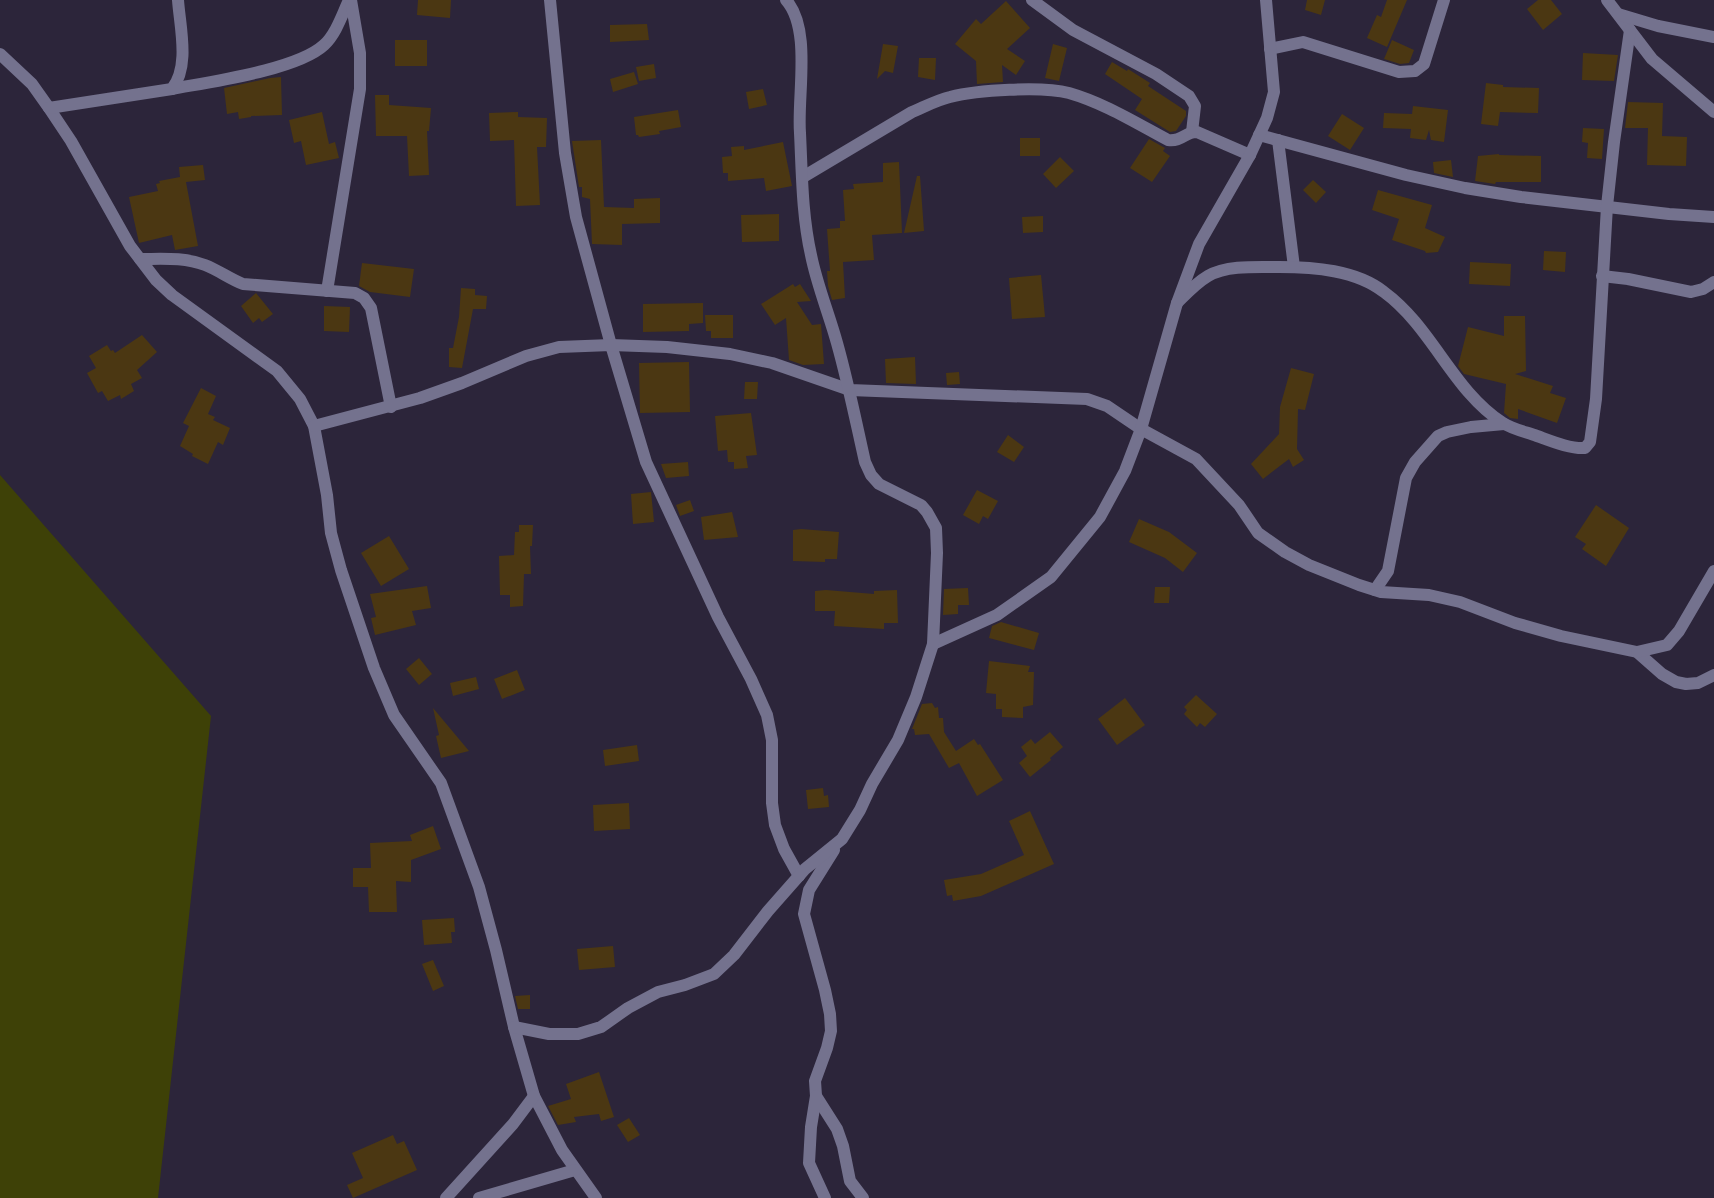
<svg xmlns="http://www.w3.org/2000/svg" width="1714" height="1198" viewBox="0 0 1714 1198" font-family="'PT Sans Narrow',sans-serif">
  <style>
    .green { fill: #3e4107 }
    .building { fill: #4b3712 }
    .lines { fill: none; stroke-linecap: round; stroke-linejoin: round }
    .street { stroke: #74728e; stroke-width: 12 }
  </style>
  <rect width="100%" height="100%" fill="#2c253a"/>
  <!-- green -->
  <path class="green" d="M0 475 211 716 158 1198H0Z"/>
  <!-- building -->
  <g class="building">
    <path d="M418 0H451L450 18 417 15Z"/>
    <path d="M1307 0H1325L1321 15 1305 10Z"/>
    <path d="M1387 0H1407L1387 47 1367 38 1377 15 1381 17Z"/>
    <path d="M1538 0H1551L1562 14 1543 30 1527 9Z"/>
    <path d="M1006 1 1030 28 1007 49 1025 61 1016 75 1002 65 1003 82 977 84 976 61 955 44 976 19 981 24Z"/>
    <path d="M647 24 649 40 610 42V25Z"/>
    <rect x="395" y="40" width="32" height="26"/>
    <path d="M1392 40 1414 50 1409 63 1400 64 1384 59Z"/>
    <path d="M883 44 898 46 893 73 885 71 877 79Z"/>
    <path d="M1053 44 1067 48 1059 81 1045 78Z"/>
    <path d="M1583 53 1618 55 1614 81 1582 80Z"/>
    <path d="M919 58H936L935 80 918 77Z"/>
    <path d="M1112 62 1127 71 1128 69 1150 83 1148 86 1186 111V116L1176 131 1170 132 1135 110 1142 99 1105 74Z"/>
    <path d="M654 64 656 78 639 81 636 67Z"/>
    <path d="M634 72 638 84 613 92 610 79Z"/>
    <path d="M281 77 282 115 251 116V117L239 119 238 112 227 114 224 88 270 78Z"/>
    <path d="M1486 83 1503 85V87L1539 88 1538 113 1500 112 1498 126 1481 124Z"/>
    <path d="M763 89 767 105 749 109 746 92Z"/>
    <path d="M375 95H389V105L431 108 429 131H427L429 175 409 176 407 136H376Z"/>
    <path d="M1628 102 1663 103 1662 136 1687 137 1686 166 1647 165 1648 128H1625Z"/>
    <path d="M1413 106 1448 110 1444 142 1431 140 1429 130 1426 140 1410 138 1411 129 1383 128 1384 113 1412 114Z"/>
    <path d="M678 110 681 127 659 131 660 134 639 137 638 135H636L634 117Z"/>
    <path d="M322 112 329 144 335 142 339 158 306 165 301 141 294 143 289 120Z"/>
    <path d="M518 112V117L547 118 546 147H537L540 205 516 206 514 140 490 141 489 113Z"/>
    <path d="M1342 114 1364 128 1350 150 1328 136Z"/>
    <path d="M1583 128 1604 129 1602 159 1587 158 1588 143 1582 142Z"/>
    <rect x="1020" y="138" width="20" height="18"/>
    <path d="M1149 139 1165 148 1163 151 1170 156 1152 182 1130 168Z"/>
    <path d="M601 140 604 207 634 208V199L660 198V223L622 224V245L592 244 590 199 582 197V187H579L572 141Z"/>
    <path d="M783 142 792 186 766 191 764 178 728 181V173H723L722 157 732 156 731 147 744 146V150Z"/>
    <path d="M1499 154V155L1541 156V182H1496L1495 184 1475 181 1478 156Z"/>
    <path d="M1060 157 1074 171 1056 188 1043 174Z"/>
    <path d="M1451 160 1453 177 1434 173 1433 162Z"/>
    <path d="M899 162 902 233 872 235 874 260 843 262 845 298 832 300 828 286 827 271H830L827 229 840 228V221H845L843 190 854 189 853 184 883 182V163Z"/>
    <path d="M203 165 205 180 186 182 198 246 175 250 172 235 139 243 129 197 158 191 156 184 160 183 159 181 180 177 179 167Z"/>
    <path d="M917 176H920L924 231 904 233Z"/>
    <path d="M1313 180 1326 192 1316 203 1303 190Z"/>
    <path d="M1378 190 1432 205 1425 228 1445 237 1438 252 1426 253 1425 251 1392 240 1399 219 1372 210Z"/>
    <path d="M779 214V241L742 242 741 215Z"/>
    <path d="M1043 216V232L1023 233 1022 217Z"/>
    <path d="M1544 251 1566 252 1565 272 1543 270Z"/>
    <path d="M1470 262 1511 264 1510 286 1469 284Z"/>
    <path d="M362 263 414 269 410 297 370 292 359 286Z"/>
    <path d="M1041 275 1045 317 1012 319 1009 278Z"/>
    <path d="M793 284 795 287 800 284 811 301 797 302 812 325 821 324 824 364 803 365 789 360 786 318 775 325 761 304Z"/>
    <path d="M461 288 475 289V295L487 296 486 309H473L462 368 449 367V348H453L459 317Z"/>
    <path d="M256 293 273 314 262 322 259 318 253 323 241 306Z"/>
    <path d="M703 303V323L689 324V331L643 332V304Z"/>
    <path d="M324 306 350 307 349 332 324 331Z"/>
    <path d="M705 315H733V338H711V331H706Z"/>
    <path d="M1504 316H1525L1526 371 1515 374 1553 386 1550 393 1566 398 1557 423 1518 409V419L1510 418 1504 413 1506 384 1464 374 1458 366 1468 327 1504 336Z"/>
    <path d="M142 335 157 352 137 370 142 378 131 384 134 391 121 399 120 395 108 401 102 391 98 393 87 373 96 368 89 356 107 345 111 351 113 350 115 353Z"/>
    <path d="M915 357 916 384 886 383 885 359Z"/>
    <path d="M689 362 690 412 640 413 639 363Z"/>
    <path d="M1291 368 1314 374 1305 410 1298 409 1297 449 1304 460 1293 467 1289 459 1263 479 1251 464 1279 434 1280 407Z"/>
    <path d="M959 372 960 384 947 385 946 373Z"/>
    <path d="M745 382H758L757 399H744Z"/>
    <path d="M201 388 216 396 208 414 215 417 213 420 230 428 223 445 218 442 208 464 192 456 193 454 180 446 189 426 183 423Z"/>
    <path d="M751 413 757 455 746 456 748 468 734 469V462H728L727 450 718 451 715 416Z"/>
    <path d="M1008 435 1024 447 1014 462 997 452Z"/>
    <path d="M688 462 689 476 666 478 661 464Z"/>
    <path d="M977 490 998 501 988 519 983 516 979 524 963 515Z"/>
    <path d="M651 492 654 522 633 524 631 494Z"/>
    <path d="M690 500 694 511 680 516 676 505Z"/>
    <path d="M1596 505 1629 528 1606 566 1582 549 1586 544 1575 537Z"/>
    <path d="M732 512 738 537 704 540 701 517Z"/>
    <path d="M1139 519 1169 532 1197 553 1183 572 1165 558 1129 542Z"/>
    <path d="M519 525H533L532 546H530L531 574H524L523 606 510 607V595H500L499 556 514 555 515 532H519Z"/>
    <path d="M801 529 839 532 837 559H825V562L793 561V530Z"/>
    <path d="M389 536 409 569 381 586 361 553Z"/>
    <path d="M427 586 431 608 412 611 416 625 375 635 371 618 376 617 370 594Z"/>
    <path d="M1155 587H1170L1169 603H1154Z"/>
    <path d="M968 588 969 605H958V614L943 615 944 589Z"/>
    <path d="M826 590 874 594V591L897 590 898 623H884V629L834 626 835 611H815V591Z"/>
    <path d="M1001 622 1039 633 1034 650 989 638 992 626Z"/>
    <path d="M419 658 432 674 419 685 406 669Z"/>
    <path d="M989 661 1030 666 1028 672H1034L1033 705 1023 707V718L1002 717V709H996V694L986 693Z"/>
    <path d="M517 670 525 690 502 699 494 679Z"/>
    <path d="M476 677 479 689 453 696 450 683Z"/>
    <path d="M1196 695 1217 714 1205 727 1200 723 1197 727 1184 714 1187 710 1184 707Z"/>
    <path d="M1125 698 1145 725 1117 745 1098 719Z"/>
    <path d="M932 703 935 708 938 707 939 718H943L944 732 956 751 974 739 978 745 980 744 1003 780 977 796 959 763 949 768 929 734 915 735 914 729H912L922 704Z"/>
    <path d="M433 708 469 751 441 758 436 736 439 735Z"/>
    <path d="M1050 732 1063 747 1050 758 1051 760 1030 777 1019 763 1027 756 1021 747 1031 739 1035 744Z"/>
    <path d="M637 745 639 761 605 766 603 750Z"/>
    <path d="M823 788 824 796 828 795 829 807 808 809 806 790Z"/>
    <path d="M629 803 630 829 594 831 593 805Z"/>
    <path d="M1030 811 1054 864 981 896 953 901 952 895 947 896 944 880 981 874 1024 855 1009 821Z"/>
    <path d="M433 826 441 849 411 860V882L396 881 397 912H369L368 887H353V868H371L370 843 412 841 410 835Z"/>
    <path d="M454 918 455 932H451L452 943 424 945 422 920Z"/>
    <path d="M613 946 615 967 579 970 577 949Z"/>
    <path d="M433 960 444 986 433 991 422 964Z"/>
    <path d="M530 995V1009H518L515 996Z"/>
    <path d="M599 1072 614 1117 601 1121 599 1114 574 1117 576 1122 558 1125 548 1106 571 1099 566 1084Z"/>
    <path d="M629 1118 640 1135 628 1142 617 1125Z"/>
    <path d="M393 1135 397 1144 404 1141 417 1170 353 1198 347 1185 363 1178 352 1153Z"/>
  </g>
  <g class="lines">
    <!-- street -->
    <g class="street">
      <path d="M550 0 565 153 576 217 611 345 646 462 718 617 751 679 767 715 772 740V803L775 825 784 849 799 876"/>
      <path d="M1032 0 1073 30 1156 74 1189 96 1195 106 1192 132"/>
      <path d="M1607 0 1652 59 1714 112"/>
      <path d="M1618 14 1658 26 1714 37"/>
      <path d="M1270 49 1303 42 1399 72 1415 71 1424 64 1444 0"/>
      <path d="M0 54 32 84 49 108 71 141 130 246 156 280 172 295 277 371 300 399 314 426 327 495 331 533 341 570 374 668 394 715 441 783 479 887 496 950 514 1027 534 1096 562 1150 596 1198"/>
      <path d="M172 89C209 82 297 70 324 45 336 34 342 15 349 0"/>
      <path d="M49 108 172 89C190 66 180 28 178 0"/>
      <path d="M1259 135 1406 175 1465 188 1521 197 1669 214 1714 217"/>
      <path d="M1278 140 1294 267"/>
      <path d="M803 177 912 112C924 107 937 100 950 97 977 90 1042 86 1069 93 1104 103 1136 123 1168 140 1182 142 1186 131 1197 132L1250 155"/>
      <path d="M140 259C162 259 184 257 205 265 218 270 230 279 243 284L355 293 364 298 371 308 391 407"/>
      <path d="M1602 276 1628 279 1691 292 1703 289 1714 282"/>
      <path d="M327 291 360 89V53L351 0"/>
      <path d="M1177 303C1186 294 1196 283 1208 276 1227 265 1257 267 1279 267 1314 267 1356 270 1384 292 1433 328 1452 390 1503 423 1512 429 1526 432 1537 436 1551 441 1570 449 1585 448L1590 442 1596 399 1607 206 1614 142 1630 30"/>
      <path d="M314 426 420 398 462 383 526 356 559 347 611 345 667 347 730 354 772 363 850 390 1087 399 1107 406 1141 429 1196 459 1239 505 1258 533 1285 552 1309 565 1359 585 1381 592 1429 595 1460 602 1515 623 1561 636 1637 652 1662 674 1676 682 1686 684 1698 683 1714 675"/>
      <path d="M1375 590 1388 571 1406 478 1415 462 1438 436 1447 432 1471 427 1504 424"/>
      <path d="M933 644 997 615 1051 577 1100 517 1125 471 1141 429 1177 303 1199 244 1250 155 1267 118 1274 92 1266 0"/>
      <path d="M1637 652 1667 645 1679 631 1714 571"/>
      <path d="M834 850 809 890 804 914 825 990 830 1014 831 1031 827 1048 815 1081 816 1096 837 1129 843 1146 850 1181 863 1198"/>
      <path d="M514 1027 549 1034H578L601 1027 628 1008 658 992 685 985 714 974 734 955 768 911 805 869 842 839 860 810 872 784 898 740 916 697 933 644 937 553 936 528 927 512 921 505 879 484 871 475 865 462C856 422 848 382 837 343 829 314 817 285 811 255 802 215 802 174 800 133 797 96 812 29 786 0"/>
      <path d="M816 1096 811 1127 809 1163 825 1198"/>
      <path d="M446 1198 513 1124 534 1096"/>
      <path d="M479 1198 575 1170"/>
    </g>
  </g>
</svg>
